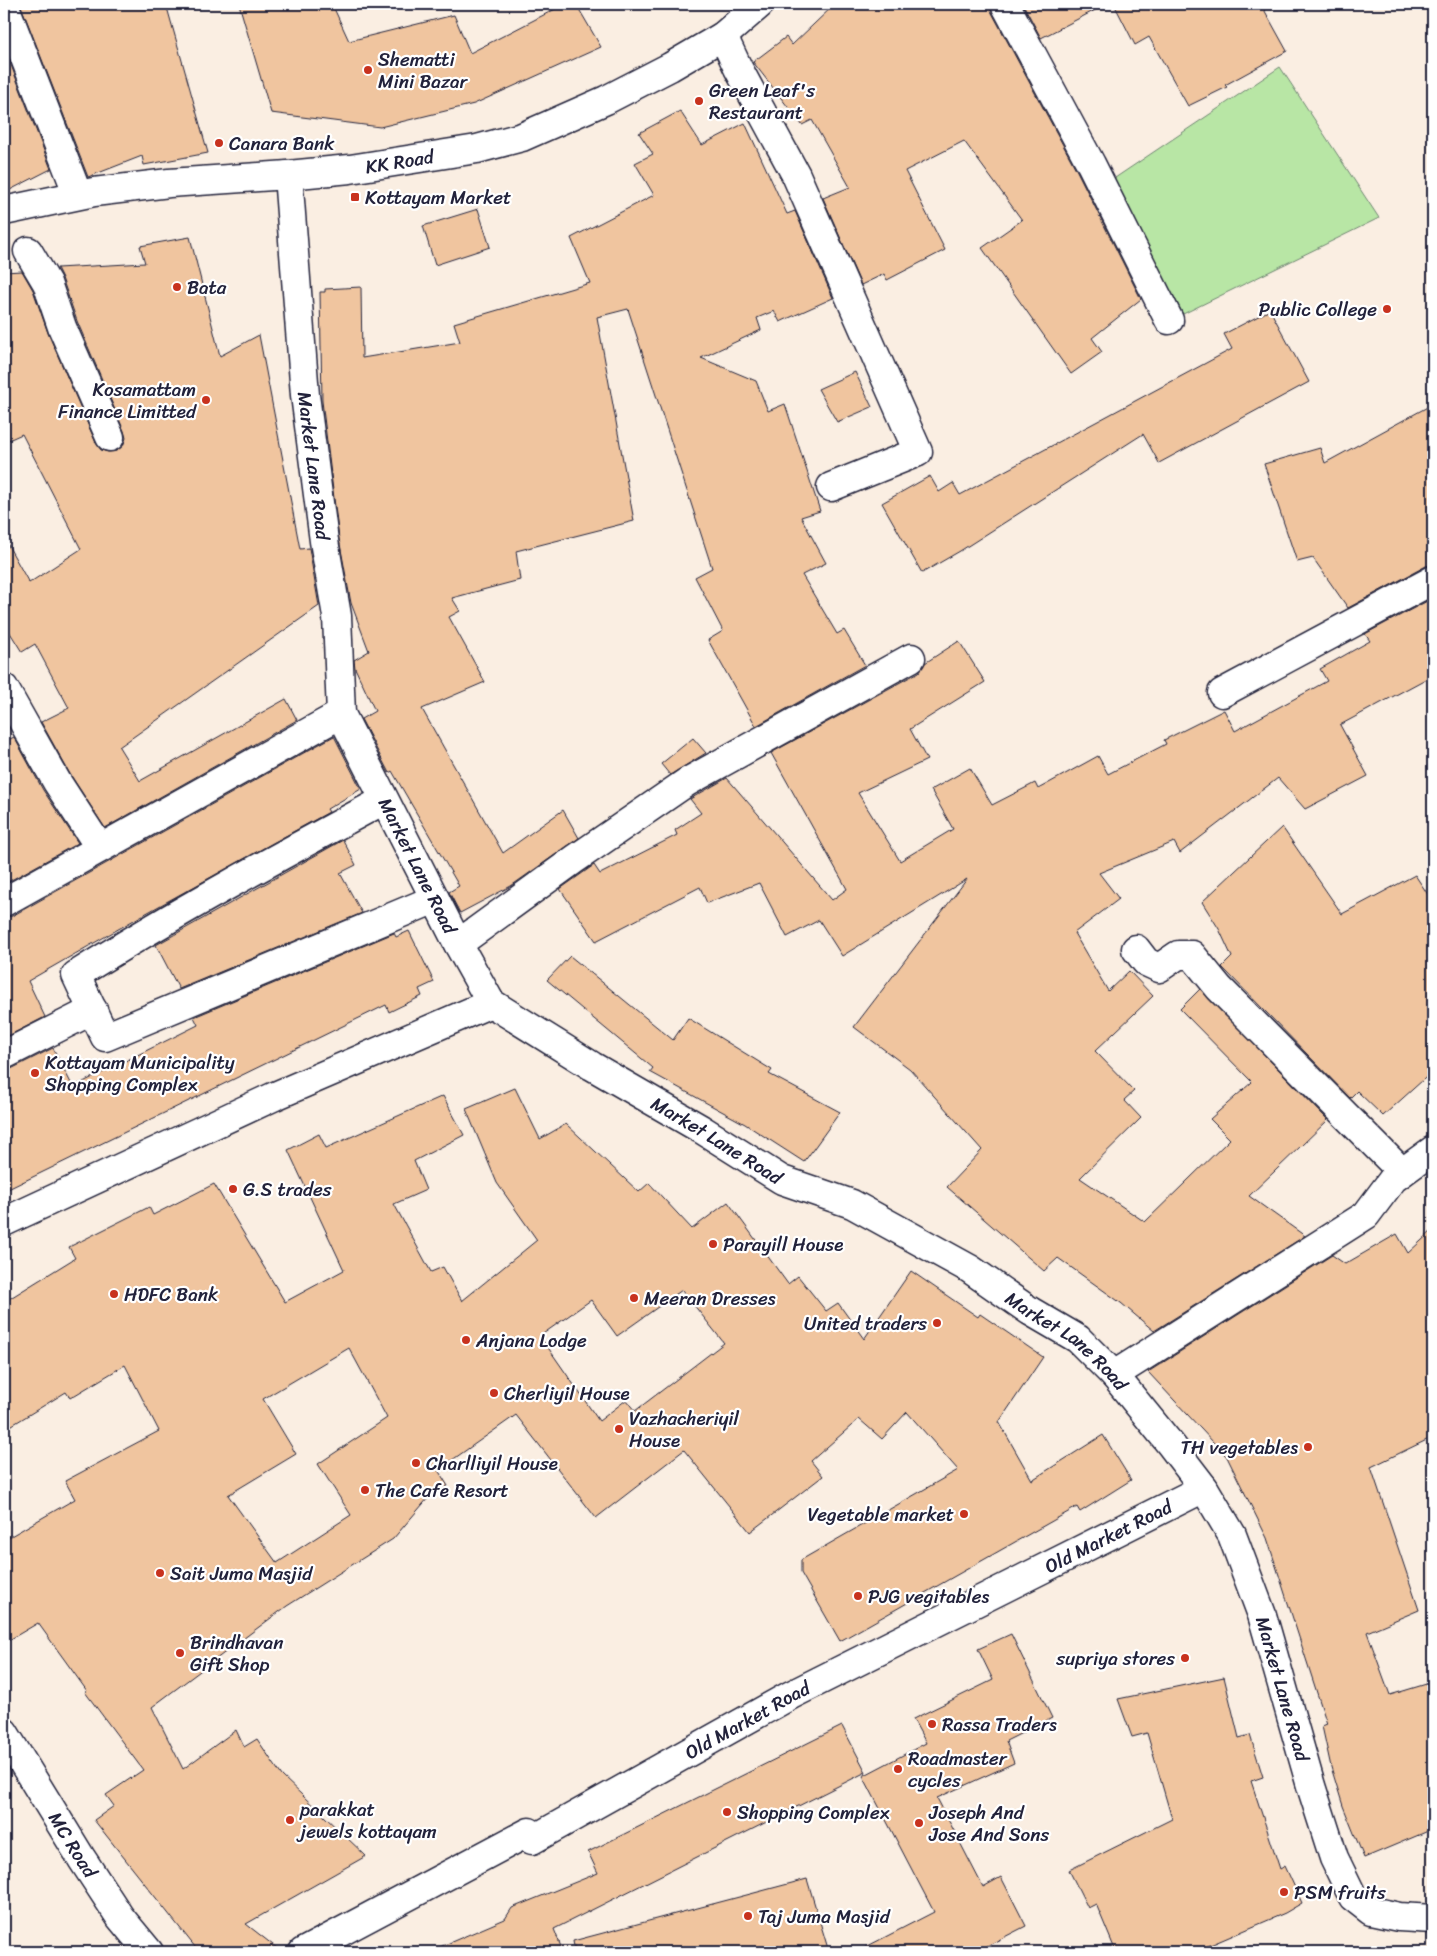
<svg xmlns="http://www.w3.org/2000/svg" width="1437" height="1956" viewBox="0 0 1437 1956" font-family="Sriracha,sans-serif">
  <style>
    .green { fill: #b8e6a5; stroke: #6d8470 }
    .building { fill: #f0c59f; stroke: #22223b; fill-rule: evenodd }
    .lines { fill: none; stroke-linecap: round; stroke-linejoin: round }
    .street-casing { stroke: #22223b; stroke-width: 31 }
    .secondary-casing { stroke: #22223b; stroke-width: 31 }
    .primary-casing { stroke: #22223b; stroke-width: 31 }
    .highway-casing { stroke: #22223b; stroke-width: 31 }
    .street { stroke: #fff; stroke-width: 28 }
    .secondary { stroke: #fff; stroke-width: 28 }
    .primary { stroke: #fff; stroke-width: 28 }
    .highway { stroke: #fff; stroke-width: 28 }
    .poi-dot { fill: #c8321e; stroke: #fff; stroke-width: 2 }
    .labels { text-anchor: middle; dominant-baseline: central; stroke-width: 4.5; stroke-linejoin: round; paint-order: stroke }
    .poi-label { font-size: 19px; fill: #22223b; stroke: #fff; text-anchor: start }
    .street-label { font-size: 19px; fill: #22223b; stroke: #fff }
  </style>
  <rect width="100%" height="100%" fill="#faeee2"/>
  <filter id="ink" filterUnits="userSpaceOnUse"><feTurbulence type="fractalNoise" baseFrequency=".02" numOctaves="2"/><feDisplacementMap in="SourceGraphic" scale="10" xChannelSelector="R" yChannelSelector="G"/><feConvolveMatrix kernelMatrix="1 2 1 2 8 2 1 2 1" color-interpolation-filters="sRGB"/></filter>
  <g filter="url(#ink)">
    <!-- green -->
    <path class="green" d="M1280 67 1379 218 1183 314 1112 180Z"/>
    <!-- building -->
    <g class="building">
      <path d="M26 4H166L208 153 144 165 142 156 88 177 21 6Z"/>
      <path d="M239 4H332L349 41 454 15 470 53 565 4H576L601 47 474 104 380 127 271 113Z"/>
      <path d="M835 4H989L991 11 1077 171 1141 299 1092 338 1102 352 1071 374 982 248 1022 220 964 141 905 171 945 250 887 280 884 274 861 285 823 198 850 187 812 120 802 125 753 62 786 37 792 45Z"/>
      <path d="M1023 4H1107L1041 38Z"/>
      <path d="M1114 4H1261L1287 51 1225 85 1227 87 1188 106 1149 37 1135 45Z"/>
      <path d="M4 47 51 169 4 193Z"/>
      <path d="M680 111 702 145 745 123 787 214 795 211 833 298 780 322 774 311 757 318 761 330 701 358 756 381 768 411 785 404 820 511 801 517 826 563 802 575 837 634 844 630 865 665 756 726 708 640 723 631 695 577 712 568 628 309 597 317 634 521 516 551 520 580 452 598 460 611 449 617 485 682 422 709 503 853 563 810 579 838 511 886 460 913 449 892 459 886 392 771 389 773 361 719 375 711 355 668 354 660 369 651 351 603 339 539 322 401 320 292H325V289L361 287 362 358 460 342 454 323 590 283 571 238 654 195 635 163 653 154 639 133Z"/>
      <path d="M478 209 490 247 435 265 423 226Z"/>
      <path d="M190 237 220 356 259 335 300 549 309 548 319 606 119 747 140 781 286 699 297 720 105 828 70 774 41 722 69 708 35 644 22 652 4 623V538L29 583 81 549 22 434 4 442V272L22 271 33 290 48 333 96 443 101 450 108 452 116 451 123 446 126 438 124 431 77 321 62 278 57 268 145 263 140 246Z"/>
      <path d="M1270 310 1309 382 1159 463 1143 434 960 551 922 573 882 503 930 476 939 492 953 483 960 495 1232 349 1224 334Z"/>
      <path d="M855 372 872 407 837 422 818 389Z"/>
      <path d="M1433 404V564L1426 566 1348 608 1313 558 1297 562 1264 464 1320 448 1325 463Z"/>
      <path d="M1433 598V675L1340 725 1368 776 1305 809 1278 778 1180 853 1174 842 1099 873 1119 899 1074 933 1108 991 1129 971 1153 996 1095 1051 1134 1091 1124 1100 1141 1118 1080 1178 1145 1222 1230 1139 1210 1119 1252 1082 1180 1009 1200 989 1328 1120 1249 1196 1305 1236 1154 1331 1121 1303 1058 1258 1044 1271 947 1187 982 1150 910 1069 854 1027 967 879 842 956 819 920 787 937 759 883 707 903 700 887 596 941 560 889 594 865 600 874 677 835 675 830 701 813 690 799 727 778 832 900 847 889 771 753 919 672 925 663 959 641 985 682 910 729 927 760 858 793 900 861 953 829 931 790 970 768 992 805 1035 783 1038 789 1098 756 1108 774 1166 744 1164 740 1224 710 1235 731 1327 681 1320 669 1370 641 1365 634Z"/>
      <path d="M334 736 361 789 327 809 329 812 141 916 28 981 45 1017 4 1038V918L12 916Z"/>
      <path d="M14 737 43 790 78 843 4 884V742Z"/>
      <path d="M693 738 706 753 670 775 661 764Z"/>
      <path d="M1282 827 1342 914 1415 875 1433 902V1071L1383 1116 1357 1091 1350 1098 1222 967 1232 957 1219 929 1202 902Z"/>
      <path d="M343 840 356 865 340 873 362 913 179 989 156 945Z"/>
      <path d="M409 931 434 982 419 989 422 996 389 1012 386 1005 4 1191V1071L11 1069 53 1048 73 1087 198 1025 194 1017 394 933 396 937Z"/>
      <path d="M570 956 673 1040 688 1018 772 1070 769 1074 840 1112 804 1162 745 1124 650 1072 653 1068 547 980Z"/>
      <path d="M515 1088 540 1139 566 1124 639 1192 649 1183 692 1229 728 1202 788 1284 798 1276 826 1311 838 1303 864 1339 911 1271 978 1317 980 1314 1043 1357 999 1422 1032 1480 1103 1435 1131 1480 1080 1512 1077 1507 840 1641 801 1573V1560L958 1470 907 1412 882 1439 859 1419 811 1461 823 1476 750 1532 684 1450 596 1518 516 1415 438 1470 448 1486 429 1497 393 1539 287 1606 152 1707 183 1769 236 1730 244 1747 257 1739 282 1776 366 1856 246 1924 282 1952H199L94 1820 114 1806 106 1795 143 1770 85 1692 87 1691 38 1623 4 1643V1540L75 1499 65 1481 159 1431 125 1365 70 1398 66 1392 4 1430V1302L75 1258 69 1247 149 1207 153 1215 214 1184 285 1302 344 1270 288 1150 319 1134 326 1148 443 1096 464 1135 414 1161 426 1190 394 1204 431 1272 443 1267 462 1301 537 1240 497 1183 466 1109ZM682 1290 724 1343 635 1411 626 1400 599 1421 540 1336 591 1300 617 1336ZM349 1348 387 1418 318 1464 351 1515 277 1563 228 1495 296 1454 263 1399Z"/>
      <path d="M1433 1230V1437L1371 1467 1419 1610 1367 1632 1390 1695 1433 1682V1829L1364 1858 1343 1806 1331 1767 1322 1726 1327 1724 1267 1538 1227 1457 1148 1372 1332 1255 1345 1264 1397 1234 1408 1253Z"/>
      <path d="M1011 1634 1052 1718 1006 1741 1014 1763 937 1798 983 1887 1001 1877 1026 1926 975 1952H856L934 1912 863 1776 926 1743 913 1719 993 1680 978 1649Z"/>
      <path d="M1224 1677 1239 1738 1250 1735 1263 1777 1251 1781 1280 1869 1285 1866 1302 1903 1285 1913 1194 1952H1116L1096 1904 1088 1908 1069 1870 1172 1819 1147 1733 1132 1737 1118 1699Z"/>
      <path d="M842 1726 866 1772 554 1929 563 1952H428L505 1919 512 1908 598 1873 588 1852Z"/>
      <path d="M807 1879 829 1952H575L573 1941Z"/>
    </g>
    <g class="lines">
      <defs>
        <g id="street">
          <path d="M4 4 76 190"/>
          <path d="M1005 4 1091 164 1169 320"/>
          <path d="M723 36 738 68 796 175 918 452 831 487"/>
          <path d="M28 251 47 283 62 327 110 437"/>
          <path d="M4 688 57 782 100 848"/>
          <path d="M1222 693 1433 580"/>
          <path d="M384 800C280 856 176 912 76 975L105 1037 435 899"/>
          <path d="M4 902 341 714"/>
          <path d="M458 944 575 859 687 782 911 658"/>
          <path d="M1136 949 1146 962 1159 968 1178 955H1192L1219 988 1402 1172"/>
          <path d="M4 1055 93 1010"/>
          <path d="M1114 1375 1366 1215 1393 1179 1433 1150"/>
        </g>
        <g id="secondary">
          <path id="s1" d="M288 175 305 395 324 541 337 616 341 714 458 944 491 1003 592 1066 701 1129 782 1180 852 1204 970 1269 1030 1311 1078 1339 1114 1375 1171 1445 1204 1488 1232 1535 1262 1615 1311 1786 1334 1858 1353 1897 1371 1911 1399 1917 1433 1919"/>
          <path d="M4 1222 275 1096 491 1003"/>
          <path id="s2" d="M303 1952 529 1832 532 1840 791 1695 1204 1488"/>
        </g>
        <g id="primary">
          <path id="s3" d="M4 211 94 192 169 183 288 175 350 169 477 149 522 137 606 100 670 67 723 36 760 4"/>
        </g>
        <g id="highway">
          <path id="s4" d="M4 1732 82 1859 120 1917 149 1952"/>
        </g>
      </defs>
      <!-- street casing -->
      <use href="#street" class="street-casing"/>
      <!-- secondary casing -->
      <use href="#secondary" class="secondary-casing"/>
      <!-- primary casing -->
      <use href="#primary" class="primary-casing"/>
      <!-- highway casing -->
      <use href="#highway" class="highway-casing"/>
      <!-- street -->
      <use href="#street" class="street"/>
      <!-- secondary -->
      <use href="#secondary" class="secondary"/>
      <!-- primary -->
      <use href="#primary" class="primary"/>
      <!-- highway -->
      <use href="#highway" class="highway"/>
    </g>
  </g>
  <!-- markers -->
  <g class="poi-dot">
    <circle cx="368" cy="70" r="5"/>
    <circle cx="699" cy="101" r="5"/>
    <circle cx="219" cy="143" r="5"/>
    <rect x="350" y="192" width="10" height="10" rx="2.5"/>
    <circle cx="177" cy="287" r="5"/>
    <circle cx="1387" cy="309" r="5"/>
    <circle cx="206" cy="400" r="5"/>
    <circle cx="35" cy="1073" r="5"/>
    <circle cx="233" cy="1189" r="5"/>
    <circle cx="713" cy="1244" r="5"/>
    <circle cx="114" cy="1294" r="5"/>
    <circle cx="634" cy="1298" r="5"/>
    <circle cx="937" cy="1323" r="5"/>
    <circle cx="466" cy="1340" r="5"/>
    <circle cx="494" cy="1393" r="5"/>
    <circle cx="619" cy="1429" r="5"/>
    <circle cx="1308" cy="1447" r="5"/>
    <circle cx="416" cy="1463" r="5"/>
    <circle cx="365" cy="1490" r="5"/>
    <circle cx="964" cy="1514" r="5"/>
    <circle cx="160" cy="1573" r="5"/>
    <circle cx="858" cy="1596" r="5"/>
    <circle cx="180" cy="1653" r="5"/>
    <circle cx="1185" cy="1658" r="5"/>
    <circle cx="932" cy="1724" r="5"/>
    <circle cx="898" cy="1769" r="5"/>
    <circle cx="727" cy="1812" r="5"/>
    <circle cx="290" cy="1820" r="5"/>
    <circle cx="919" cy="1823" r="5"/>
    <circle cx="1284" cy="1892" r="5"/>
    <circle cx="748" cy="1916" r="5"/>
  </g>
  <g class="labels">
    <!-- poi labels -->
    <g class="poi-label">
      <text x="378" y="59">Shematti<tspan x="378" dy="22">Mini Bazar</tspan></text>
      <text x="709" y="90">Green Leaf's<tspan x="709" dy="22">Restaurant</tspan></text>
      <text x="229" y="143">Canara Bank</text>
      <text x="365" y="197">Kottayam Market</text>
      <text x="187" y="287">Bata</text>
      <text x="1377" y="309" text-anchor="end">Public College</text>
      <text x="196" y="389" text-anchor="end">Kosamattam<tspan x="196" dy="22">Finance Limitted</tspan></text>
      <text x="45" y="1062">Kottayam Municipality<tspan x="45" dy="22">Shopping Complex</tspan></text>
      <text x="243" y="1189">G.S trades</text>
      <text x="723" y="1244">Parayill House</text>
      <text x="124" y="1294">HDFC Bank</text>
      <text x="644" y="1298">Meeran Dresses</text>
      <text x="927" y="1323" text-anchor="end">United traders</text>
      <text x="476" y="1340">Anjana Lodge</text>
      <text x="504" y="1393">Cherliyil House</text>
      <text x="629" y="1418">Vazhacheriyil<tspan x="629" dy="22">House</tspan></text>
      <text x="1298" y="1447" text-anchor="end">TH vegetables</text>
      <text x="426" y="1463">Charlliyil House</text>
      <text x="375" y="1490">The Cafe Resort</text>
      <text x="954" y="1514" text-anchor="end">Vegetable market</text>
      <text x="170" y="1573">Sait Juma Masjid</text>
      <text x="868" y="1596">PJG vegitables</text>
      <text x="190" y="1642">Brindhavan<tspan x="190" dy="22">Gift Shop</tspan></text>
      <text x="1175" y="1658" text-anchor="end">supriya stores</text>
      <text x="942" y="1724">Rassa Traders</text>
      <text x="908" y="1758">Roadmaster<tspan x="908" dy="22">cycles</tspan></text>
      <text x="300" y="1809">parakkat<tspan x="300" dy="22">jewels kottayam</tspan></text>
      <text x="737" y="1812">Shopping Complex</text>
      <text x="929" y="1812">Joseph And<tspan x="929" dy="22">Jose And Sons</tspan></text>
      <text x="1294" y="1892">PSM fruits</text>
      <text x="758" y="1916">Taj Juma Masjid</text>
    </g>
    <!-- street labels -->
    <g class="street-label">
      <text stroke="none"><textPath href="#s3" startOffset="399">KK Road</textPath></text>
      <text stroke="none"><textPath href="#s1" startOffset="292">Market Lane Road</textPath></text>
      <text stroke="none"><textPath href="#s1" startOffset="712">Market Lane Road</textPath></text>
      <text stroke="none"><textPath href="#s1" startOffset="1132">Market Lane Road</textPath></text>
      <text stroke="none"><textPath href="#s1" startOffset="1538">Market Lane Road</textPath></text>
      <text stroke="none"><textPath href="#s2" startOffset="916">Old Market Road</textPath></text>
      <text stroke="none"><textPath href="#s1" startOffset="1958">Market Lane Road</textPath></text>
      <text stroke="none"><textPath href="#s2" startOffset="511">Old Market Road</textPath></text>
      <text stroke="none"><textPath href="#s4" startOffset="132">MC Road</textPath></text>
    </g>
  </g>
  <!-- margin -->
  <rect width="1437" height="1956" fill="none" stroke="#fff" stroke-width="20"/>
  <rect x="10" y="10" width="1417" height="1936" fill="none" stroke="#22223b" stroke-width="2" filter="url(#ink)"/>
</svg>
